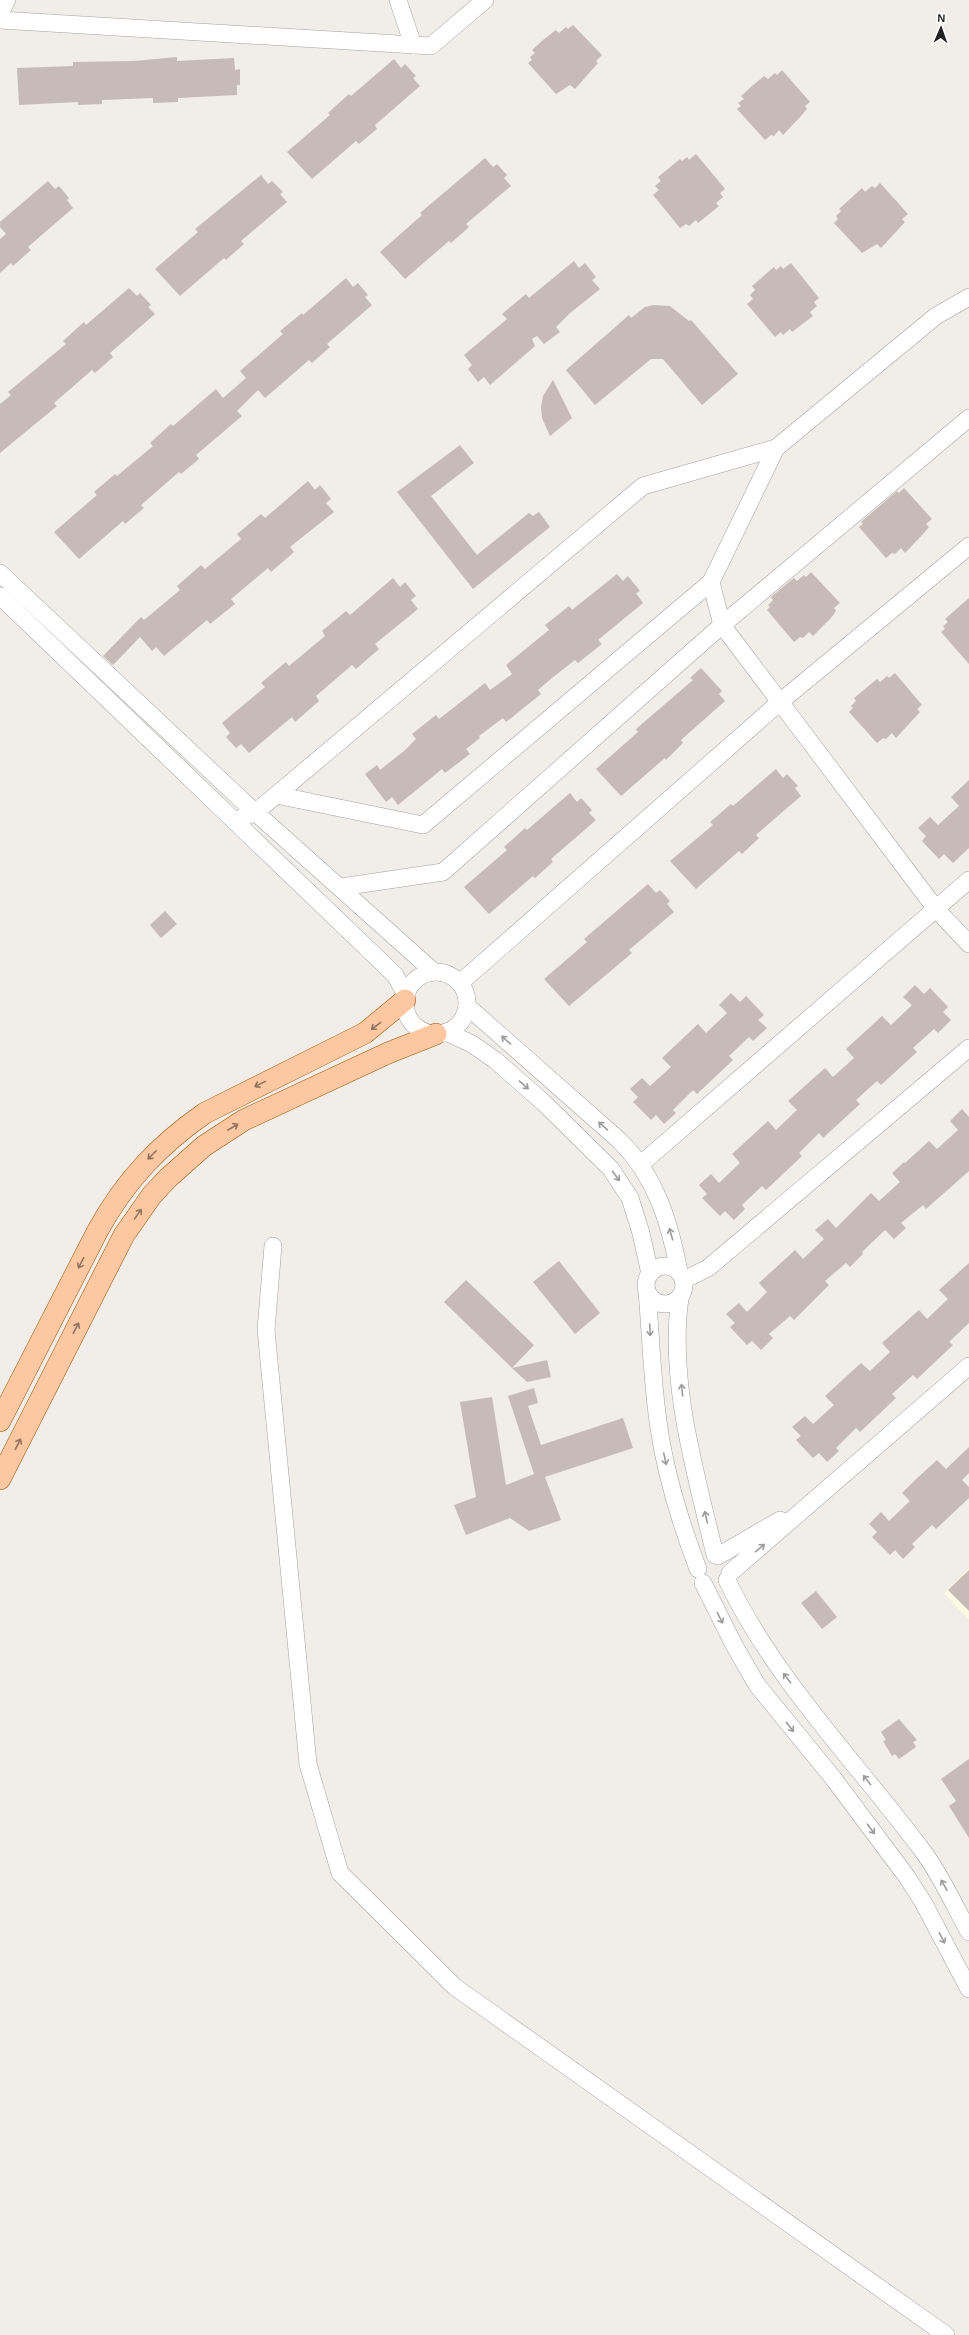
<svg xmlns="http://www.w3.org/2000/svg" width="969" height="2335" viewBox="0 0 969 2335" font-family="Helvetica,sans-serif">
  <style>
    .education { fill: #fffbe3 }
    .building { fill: #c6bbb7 }
    .lines { fill: none; stroke-linecap: round; stroke-linejoin: round }
    .minor-casing { stroke: #a2a2a2; stroke-width: 18 }
    .major-casing { stroke: #9e5200; stroke-width: 22 }
    .minor { stroke: #fff; stroke-width: 17 }
    .major { stroke: #fdc8a1; stroke-width: 21 }
    .oneway { stroke: #8f7461 }
    .oneway2 { stroke: #9b9b9b }
  </style>
  <rect width="100%" height="100%" fill="#f1ede8"/>
  <!-- education -->
  <path class="education" d="M969 1568V1620L944 1593Z"/>
  <!-- building -->
  <g class="building">
    <path d="M573 25 602 55 596 61 598 63 575 89 570 85 556 94 528 63 532 60 530 57 535 53 532 50 543 40 556 30 559 33 566 27 568 29Z"/>
    <path d="M177 57V61L234 58 235 70 240 69V85H237V95L178 98V102L153 103V98L102 100V104L78 105V102L19 105 17 68 73 66V62L134 61Z"/>
    <path d="M394 59 401 68 405 64 416 76 413 78 420 86 375 125 377 129 359 144 356 141 312 179 287 152 330 115 328 113 349 94 351 96Z"/>
    <path d="M782 70 810 102 805 106 807 109 801 116 783 135 779 130 774 136 771 135 765 140 737 109 741 106 738 103 744 99 741 96 752 86 764 76 768 79 775 73 777 75Z"/>
    <path d="M696 154 725 189 720 193 723 197 716 203 719 206 698 223 696 220 689 226 686 224 680 228 653 195 659 190 655 186 661 181 658 177 680 159 682 161 687 157 689 160Z"/>
    <path d="M485 158 493 167 497 164 507 175 504 178 511 186 466 224 469 227 451 243 449 241 405 279 380 252 422 215 420 213Z"/>
    <path d="M261 175 268 184 272 181 283 192 280 194 287 202 241 241 244 244 226 260 224 258 180 296 155 269 198 232 195 229Z"/>
    <path d="M48 181 55 189 59 186 69 198 67 200 73 208 28 247 31 250 13 266 11 263 0 273V239L6 234 0 227V222Z"/>
    <path d="M880 183 908 214 902 219 905 222 881 248 877 244 862 253 834 223 838 219 836 216 841 211 839 209 850 199 862 188 865 192 872 186 875 188Z"/>
    <path d="M574 261 579 268 585 263 596 277 592 280 600 289 569 314 556 327 560 332 544 344 537 336 532 339 535 346 490 385 484 377 478 382 468 369 472 365 464 355 507 319 502 314 526 294 529 298Z"/>
    <path d="M791 263 819 298 814 302 817 306 810 312 813 316 792 332 790 329 783 335 781 332 775 337 747 304 753 299 750 295 755 290 752 286 774 267 776 270 781 266 783 269Z"/>
    <path d="M346 278 353 287 358 283 368 295 365 297 372 305 327 344 330 347 312 363 309 360 265 398 258 390 237 411 242 416 196 455 199 459 181 474 179 472 141 505 144 508 125 524 123 521 79 559 54 532 97 495 94 492 115 474 117 476 153 446 150 443 171 424 173 426 216 389 223 398 246 378 240 371 283 334 280 331 302 313 303 315Z"/>
    <path d="M129 288 137 296 140 293 151 305 148 307 155 314 110 353 113 357 95 373 92 370 54 403 57 406 0 453V404L11 395 8 392 66 344 63 341 84 322 86 325Z"/>
    <path d="M654 305 670 306 689 321 691 320 738 374 702 405 663 359H651L595 405 566 370 629 315 631 318 645 307Z"/>
    <path d="M553 380 572 418 550 436 542 418 541 407 543 396Z"/>
    <path d="M460 445 474 463 431 496 477 555 529 513 533 516 539 512 550 527 473 589 397 492Z"/>
    <path d="M308 481 315 490 320 485 331 499 326 503 334 512 290 547 294 552 271 572 268 568 231 599 235 604 210 624 207 620 164 656 156 647 152 651 140 637 113 665 103 656 141 617 144 620 180 590 177 586 201 565 205 569 241 539 237 534 261 514 265 518Z"/>
    <path d="M904 488 932 519 926 524 929 527 923 534 905 553 901 548 895 554 892 553 886 558 859 527 863 524 861 522 897 491 899 493Z"/>
    <path d="M811 572 840 603 834 608 836 611 831 618 813 636 809 632 803 638 800 637 794 642 767 610 770 607 768 605 773 600 771 597 794 578 797 581 804 575 806 577Z"/>
    <path d="M617 574 623 581 628 576 640 591 636 593 643 603 598 640 602 644 578 663 575 660 552 678 538 690 541 694 506 722 503 718 479 736 480 738 466 749 470 754 445 773 442 769 398 805 392 797 386 802 365 774 377 765 380 770 404 751 416 739 412 734 436 715 439 719 485 683 490 690 512 674 506 665 549 630 545 625 569 606 572 610Z"/>
    <path d="M393 578 400 587 405 582 416 596 411 600 418 609 375 644 379 649 356 669 352 665 316 696 319 701 295 722 292 717 249 753 241 744 236 748 226 737 230 733 222 723 265 687 261 683 286 662 289 666 325 636 322 631 346 611 350 615Z"/>
    <path d="M969 598V664L941 632 945 629 943 626 948 622 945 619Z"/>
    <path d="M701 668 722 691 719 694 725 701 681 740 683 743 666 760 665 758 621 796 596 769 638 732 636 729 693 680 690 678Z"/>
    <path d="M895 673 922 705 917 709 920 712 896 738 892 733 886 739 883 738 877 743 849 712 853 708 851 706 856 701 854 698 865 689 877 679 880 682 887 676 889 678Z"/>
    <path d="M776 769 783 778 787 774 798 786 795 788 801 796 756 835 759 838 742 854 739 851 696 889 670 861 713 825 710 822 731 804 733 806Z"/>
    <path d="M969 780V848L953 863 944 854 939 859 922 841 926 836 918 828 930 817 938 825 959 806 951 797Z"/>
    <path d="M570 793 577 802 581 798 592 810 589 813 596 820 551 859 553 862 535 878 533 876 489 914 464 887 507 850 504 847 525 828 527 830Z"/>
    <path d="M648 884 656 893 660 890 670 901 667 904 674 912 629 950 632 953 569 1006 544 979 587 942 584 939Z"/>
    <path d="M165 911 177 924 161 938 150 925Z"/>
    <path d="M915 985 924 994 930 988 948 1007 943 1012 951 1020 938 1033 934 1029 913 1048 917 1052 881 1085 877 1081 856 1100 860 1104 823 1138 819 1133 799 1153 802 1156 766 1190 762 1186 742 1205 745 1209 734 1220 725 1211 720 1216 702 1198 707 1194 699 1185 711 1174 719 1183 740 1163 732 1154 768 1121 776 1130 797 1110 788 1101 825 1068 833 1077 854 1058 846 1049 882 1016 891 1025 912 1005 903 997Z"/>
    <path d="M731 993 740 1002 746 996 764 1015 758 1020 767 1028 753 1041 749 1037 729 1056 733 1060 697 1094 693 1090 673 1110 676 1113 664 1124 656 1115 651 1120 633 1102 638 1097 630 1089 642 1078 650 1086 671 1067 662 1058 698 1024 706 1033 727 1013 719 1005Z"/>
    <path d="M962 1109 969 1117V1171L926 1209 923 1205 901 1223 906 1228 894 1239 885 1230 862 1252 863 1254 850 1267 846 1263 825 1281 829 1285 794 1320 790 1316 769 1334 773 1338 761 1350 752 1341 747 1345 730 1327 735 1323 726 1314 739 1303 747 1312 767 1292 759 1283 795 1250 803 1259 824 1239 815 1230 828 1219 836 1228 871 1193 879 1201 900 1182 892 1173 904 1162 905 1163 929 1141 937 1149 958 1130 950 1121Z"/>
    <path d="M559 1261 600 1313 575 1334 533 1282Z"/>
    <path d="M969 1263V1323L949 1342 953 1345 917 1379 913 1375 892 1394 896 1398 860 1432 856 1428 836 1448 839 1451 827 1462 819 1453 813 1458 796 1440 801 1436 792 1427 805 1416 813 1424 834 1405 825 1396 861 1363 870 1371 890 1352 882 1343 919 1310 927 1319 948 1299 939 1290Z"/>
    <path d="M466 1280 534 1345 512 1368 444 1302Z"/>
    <path d="M547 1360 551 1377 527 1382 512 1368Z"/>
    <path d="M534 1388 538 1403 528 1406 541 1445 623 1418 633 1448 545 1477 561 1520 529 1531 510 1518 466 1535 454 1505 476 1497 460 1402 492 1397 506 1485 534 1474 508 1396Z"/>
    <path d="M969 1447V1473L962 1480 969 1487V1498L936 1529 932 1525 912 1544 915 1547 903 1559 895 1550 890 1555 872 1537 877 1532 869 1524 881 1512 889 1521 910 1501 902 1493 914 1481 937 1460 946 1469Z"/>
    <path d="M969 1570V1611L948 1590Z"/>
    <path d="M816 1591 837 1617 822 1629 801 1603Z"/>
    <path d="M899 1719 917 1740 913 1742 916 1747 899 1759 895 1754 892 1756 883 1741 886 1740 881 1732Z"/>
    <path d="M969 1759V1838L949 1806 956 1801 941 1779Z"/>
  </g>
  <g class="lines">
    <defs>
      <g id="minor">
        <path d="M398 0 413 45"/>
        <path d="M0 13 7 0"/>
        <path d="M0 20 431 46 485 0"/>
        <path d="M969 297 936 316 776 448 711 582 722 625 936 909 969 944"/>
        <path d="M0 573 246 804 434 972"/>
        <path d="M0 596 395 975 406 995"/>
        <path d="M276 795 423 825 711 582"/>
        <path d="M234 821 256 812 643 486 776 448"/>
        <path d="M341 887 443 872 722 625 969 418"/>
        <circle cx="436" cy="1003" r="31"/>
        <path d="M460 983 780 702 969 546"/>
        <path d="M467 1006 620 1141C656 1177 670 1223 679 1272"/>
        <path d="M446 1032 472 1044 495 1060 543 1102 611 1169 630 1198 641 1233 650 1274"/>
        <path d="M641 1164 969 880"/>
        <path d="M273 1246 266 1330 308 1764 340 1873 455 1987 946 2335"/>
        <circle cx="665" cy="1285" r="19"/>
        <path d="M684 1280 708 1268 969 1048"/>
        <path d="M647 1291C651 1337 652 1383 659 1428 666 1476 681 1524 698 1569"/>
        <path d="M680 1298C668 1381 696 1474 715 1555"/>
        <path d="M718 1556 780 1520"/>
        <path d="M730 1573 969 1366"/>
        <path d="M727 1580C774 1679 857 1763 922 1850 941 1875 954 1905 969 1932"/>
        <path d="M703 1583 734 1645 757 1685 833 1778 907 1877 923 1902 969 1989"/>
      </g>
      <g id="major">
        <path d="M0 1421 98 1230C125 1181 159 1145 205 1113L365 1033 405 1000"/>
        <path d="M0 1479 124 1235 152 1195 168 1178 204 1146 244 1120 388 1053 436 1034"/>
      </g>
    </defs>
    <!-- minor casing -->
    <use href="#minor" class="minor-casing"/>
    <!-- major casing -->
    <use href="#major" class="major-casing"/>
    <!-- minor -->
    <use href="#minor" class="minor"/>
    <!-- major -->
    <use href="#major" class="major"/>
  </g>
  <!-- one-way arrows -->
  <defs><path id="oneway-shaft" d="M-6 0H5M1.5-3L5.5 0L1.5 3" fill="none" stroke-width="1.6" stroke-linecap="round" stroke-linejoin="round"/></defs>
  <g class="oneway">
    <use href="#oneway-shaft" transform="translate(376 1026) rotate(143)"/>
    <use href="#oneway-shaft" transform="translate(260 1084) rotate(154)"/>
    <use href="#oneway-shaft" transform="translate(233 1127) rotate(-30)"/>
    <use href="#oneway-shaft" transform="translate(152 1155) rotate(135)"/>
    <use href="#oneway-shaft" transform="translate(138 1214) rotate(-55)"/>
    <use href="#oneway-shaft" transform="translate(81 1263) rotate(117)"/>
    <use href="#oneway-shaft" transform="translate(76 1328) rotate(-63)"/>
    <use href="#oneway-shaft" transform="translate(18 1444) rotate(-63)"/>
  </g>
  <g class="oneway2">
    <use href="#oneway-shaft" transform="translate(506 1040) rotate(-139)"/>
    <use href="#oneway-shaft" transform="translate(524 1085) rotate(41)"/>
    <use href="#oneway-shaft" transform="translate(603 1126) rotate(-139)"/>
    <use href="#oneway-shaft" transform="translate(616 1176) rotate(53)"/>
    <use href="#oneway-shaft" transform="translate(671 1234) rotate(-106)"/>
    <use href="#oneway-shaft" transform="translate(650 1330) rotate(87)"/>
    <use href="#oneway-shaft" transform="translate(682 1390) rotate(-97)"/>
    <use href="#oneway-shaft" transform="translate(665 1459) rotate(78)"/>
    <use href="#oneway-shaft" transform="translate(706 1517) rotate(-103)"/>
    <use href="#oneway-shaft" transform="translate(760 1548) rotate(-40)"/>
    <use href="#oneway-shaft" transform="translate(720 1618) rotate(63)"/>
    <use href="#oneway-shaft" transform="translate(787 1678) rotate(-127)"/>
    <use href="#oneway-shaft" transform="translate(790 1727) rotate(51)"/>
    <use href="#oneway-shaft" transform="translate(867 1780) rotate(-128)"/>
    <use href="#oneway-shaft" transform="translate(871 1829) rotate(53)"/>
    <use href="#oneway-shaft" transform="translate(944 1885) rotate(-119)"/>
    <use href="#oneway-shaft" transform="translate(942 1938) rotate(62)"/>
  </g>
  <!-- north arrow -->
  <g transform="translate(941 28) rotate(2)" stroke="#ffffff" stroke-width="3" paint-order="stroke">
  <path d="M0-3L7 15L0 10L-7 15Z" fill="#212121"/>
  <text y="-6" font-size="11" font-weight="bold" text-anchor="middle" fill="#212121">N</text>
  </g>
</svg>
